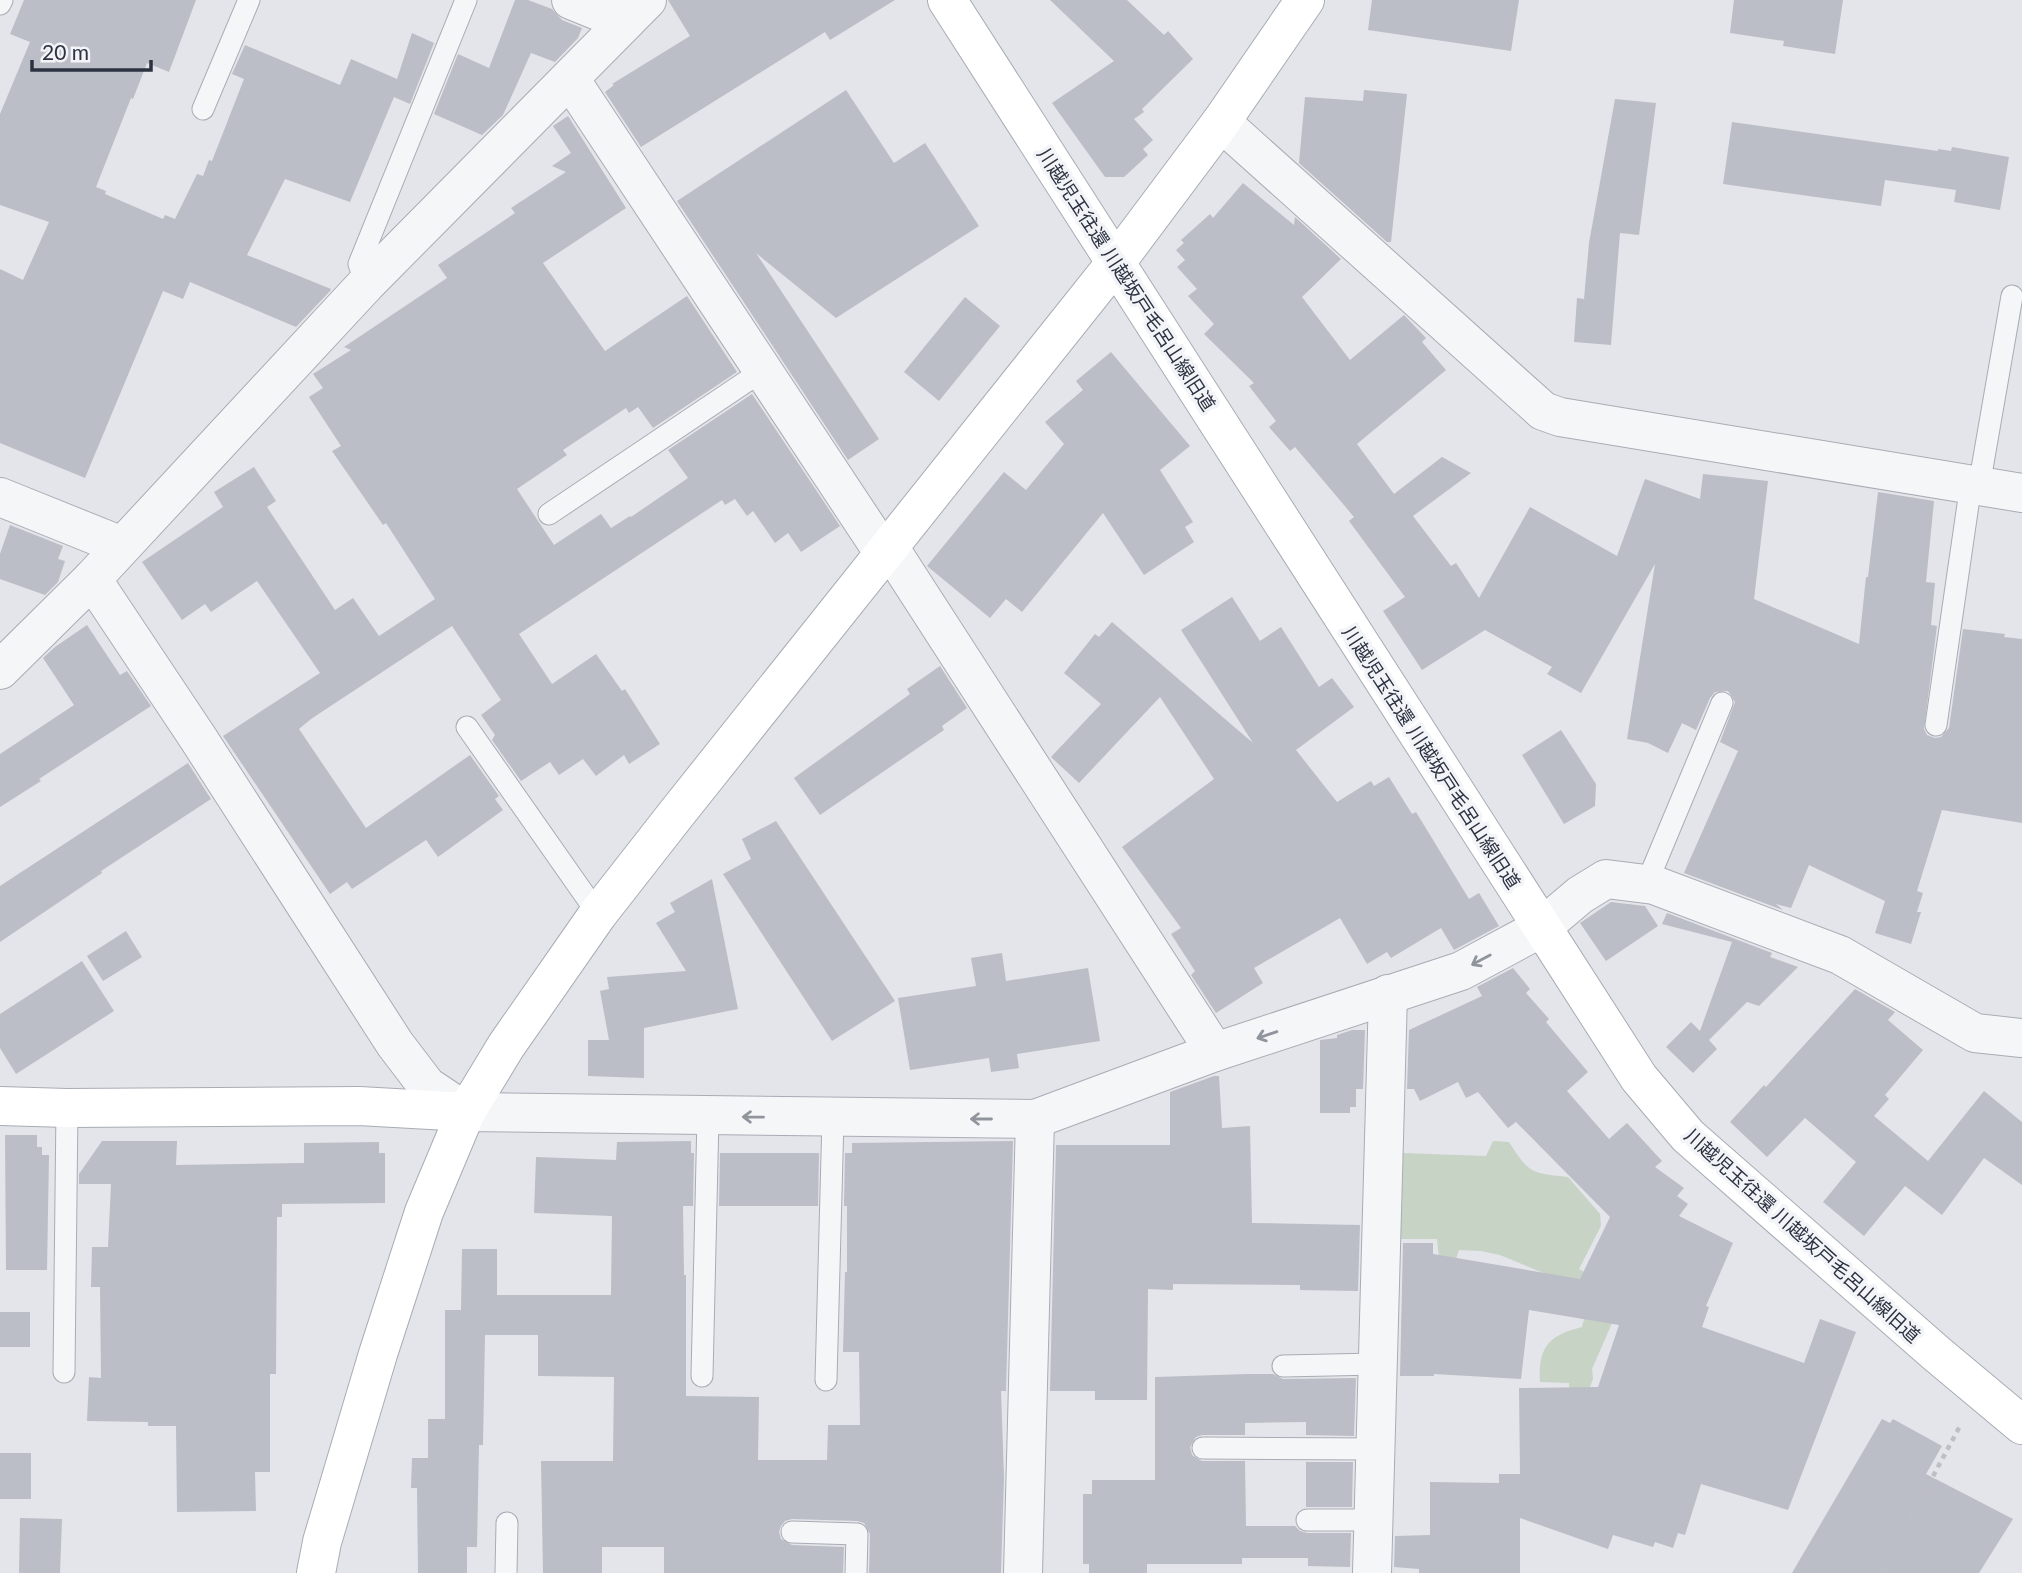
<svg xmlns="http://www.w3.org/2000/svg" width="2022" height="1573" viewBox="0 0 2022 1573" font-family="Lato,'Noto Sans JP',sans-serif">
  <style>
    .green { fill: #c7d3c5 }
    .building { fill: #bbbec6 }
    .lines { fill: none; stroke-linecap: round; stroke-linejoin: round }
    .lane-casing { stroke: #a8acb4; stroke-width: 23 }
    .street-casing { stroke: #a8acb4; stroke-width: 40 }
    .secondary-casing { stroke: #a8acb4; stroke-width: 40 }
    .path { stroke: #bdbfc5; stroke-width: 4.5; stroke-dasharray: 5 5; stroke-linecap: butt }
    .lane { stroke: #f5f6f8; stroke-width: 21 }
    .street { stroke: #f5f6f8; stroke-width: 38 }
    .secondary { stroke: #fff; stroke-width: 38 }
    .oneway { stroke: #90949c }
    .labels { text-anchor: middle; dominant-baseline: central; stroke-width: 7; stroke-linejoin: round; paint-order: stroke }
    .street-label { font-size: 19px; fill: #2c3241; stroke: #f2f4f7 }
  </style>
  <rect width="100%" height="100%" fill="#e3e5ea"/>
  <!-- green -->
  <path class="green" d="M1493 1141 1509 1142C1529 1174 1532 1173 1568 1177L1600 1214 1601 1226 1579 1269 1602 1282 1626 1291 1592 1369 1593 1379 1574 1429 1570 1415 1569 1383 1540 1382C1538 1347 1549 1335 1582 1327L1587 1308 1570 1284 1500 1255 1481 1251 1459 1250 1455 1262 1440 1267 1437 1239H1400L1401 1153 1486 1156Z"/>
  <!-- building -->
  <g class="building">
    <path d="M24 0H196L169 72 147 63 133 99 131 98 96 187 106 191 105 194 163 219 165 215 175 219 197 174 203 176 209 160 212 161 244 79 232 74 245 45 340 85 351 59 397 79 412 33 434 43 410 104 394 97 350 202 285 179 247 255 331 289 330 291 296 327 190 282 183 299 163 291 85 478 0 443V269L23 280 49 222 0 205V114L30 42 10 34Z"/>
    <path d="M515 0H528L552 9 562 20 582 28 578 38 555 62 531 53 503 115 482 135 434 114 458 54 489 68Z"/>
    <path d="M668 0H895L830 40 825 32 641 147 605 92 614 85 612 84 690 36Z"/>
    <path d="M1050 0H1127L1164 35 1168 31 1193 59 1142 109 1144 112 1134 119 1153 140 1143 149 1148 155 1124 177H1105L1052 103 1114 61Z"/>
    <path d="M1372 0H1519L1511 51 1368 30Z"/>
    <path d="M1734 0H1843L1835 54 1783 46 1784 41 1730 33Z"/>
    <path d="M846 90 894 163 925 143 979 226 836 318 756 253 879 439 848 460 677 201Z"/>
    <path d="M1364 90 1407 94 1391 242H1387L1299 163 1305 97 1363 101Z"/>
    <path d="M1615 99 1656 103 1639 235 1620 233 1611 345 1574 342 1577 298 1584 299 1589 243Z"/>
    <path d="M568 116 626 208 543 263 605 351 687 296 737 372 653 428 638 407 629 413 626 408 563 450 567 455 517 489 538 521 554 545 601 514 611 528 630 516 631 517 688 478 668 450 752 394 840 526 801 552 788 533 775 543 753 511 747 516 735 499 725 505 722 500 519 634 552 684 596 654 622 691 625 689 660 744 629 764 624 755 596 776 583 759 559 775 550 762 521 781 492 740 495 735 481 715 501 700 452 626 311 719 299 729 366 828 470 755 499 796 495 799 503 810 438 857 426 840 352 889 347 882 330 894 223 736 320 673 257 581 211 612 205 604 182 620 142 562 223 507 214 492 254 467 276 501 267 507 335 610 353 598 379 636 435 599 386 523 383 525 332 451 341 446 309 397 323 388 313 374 351 350 344 347 447 278 438 265 515 213 511 208 566 172 552 166 571 153 553 126Z"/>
    <path d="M1732 122 1938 151V149L1951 151 1952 147 2009 157 2000 210 1954 202 1956 190 1885 180 1881 206 1723 184Z"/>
    <path d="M1243 183 1294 225 1295 217 1341 259 1302 297 1350 360 1404 315 1426 338 1422 342 1446 370 1357 444 1394 494 1442 457 1471 473 1413 516 1451 566 1456 563 1479 598 1530 507 1617 556 1645 479 1700 499 1703 474 1768 481 1754 599 1859 644 1866 577H1868L1878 492 1934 501 1926 582 1935 583 1931 625 1937 626 1924 729 1927 735 1935 738 1941 737 1949 728 1963 629 2005 634 2004 637 2022 639V823L1942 810 1917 891 1923 893 1917 912H1921L1911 944 1875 933 1885 901 1809 865 1791 908 1776 904 1783 910 1684 873 1738 751 1720 742 1735 702 1728 691 1715 692 1710 698 1696 730 1682 723 1668 753 1648 743 1627 739 1655 564 1581 693 1547 674 1552 667 1485 630 1422 670 1383 611 1405 597 1349 521 1354 517 1295 447 1290 451 1269 427 1276 421 1249 386 1254 383 1204 334 1214 324 1188 296 1197 289 1177 267 1185 260 1176 250 1184 243 1181 240 1210 214 1213 218Z"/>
    <path d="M965 297 1000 326 939 401 904 372Z"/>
    <path d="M1111 352 1190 446 1160 470 1193 522 1185 527 1194 542 1144 575 1103 513 1022 612 1006 599 990 618 927 566 1004 472 1026 490 1064 444 1045 422 1083 390 1076 381Z"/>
    <path d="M10 525 63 546 58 559 65 561 58 582 45 595 0 579V554Z"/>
    <path d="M1232 597 1260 641 1281 627 1319 687 1332 678 1354 707 1296 750 1337 802 1371 781 1374 786 1389 777 1412 814 1416 812 1469 899 1479 893 1499 926 1454 950 1441 928 1391 958 1387 952 1367 964 1340 918 1254 968 1263 983 1216 1013 1191 975 1195 971 1171 934 1181 928 1122 847 1214 779 1160 697 1079 783 1051 757 1101 704 1064 673 1095 634 1099 637 1112 622 1253 743 1181 630Z"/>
    <path d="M87 625 120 675 127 671 151 706 39 779 41 781 0 807V754L74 705 43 658 55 647Z"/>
    <path d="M940 666 967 708 942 726 944 730 820 815 794 778 910 694 907 689Z"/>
    <path d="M1561 730 1596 784 1595 806 1564 824 1522 755Z"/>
    <path d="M188 763 211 799 101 871 102 873 0 942V886Z"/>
    <path d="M776 821 895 1001 832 1041 723 874 751 859 742 839Z"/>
    <path d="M712 879 738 1009 644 1028V1078L588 1076V1040H609L600 991 609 989 607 977 686 971 656 923 675 912 670 903Z"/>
    <path d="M1611 902 1645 906 1658 926 1606 961 1580 923Z"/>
    <path d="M1667 913 1772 953 1770 957 1798 967 1759 1006 1747 1002 1709 1040 1717 1049 1693 1073 1666 1047 1691 1022 1700 1031 1732 942 1662 924Z"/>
    <path d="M126 931 142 957 103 981 87 956Z"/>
    <path d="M1002 953 1006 981 1088 968 1100 1041 1017 1054 1019 1068 991 1072 989 1058 910 1070 898 998 976 986 971 958Z"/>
    <path d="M82 961 114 1011 16 1074 0 1048V1014Z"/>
    <path d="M1513 968 1530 989 1526 993 1549 1019 1546 1022 1588 1072 1567 1091 1609 1139 1627 1123 1662 1161 1655 1167 1684 1188 1677 1196 1688 1204 1679 1216 1733 1243 1706 1306 1709 1307 1702 1327 1804 1363 1820 1319 1856 1332 1788 1510 1701 1484 1685 1535 1678 1533 1673 1548 1655 1542 1653 1547 1613 1535 1608 1549 1520 1518V1573H1419V1569L1394 1567 1395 1536 1430 1535V1482L1499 1483V1474H1520L1519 1388 1598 1387 1619 1325 1529 1310 1521 1379 1434 1374V1376H1400L1403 1243H1433V1254L1580 1279 1610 1217 1516 1122 1508 1128 1478 1092 1466 1098 1458 1082 1420 1101 1414 1089H1407L1409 1030 1482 996 1477 987Z"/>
    <path d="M1855 989 1895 1012 1888 1020 1923 1050 1885 1095 1889 1099 1874 1116 1928 1161 1984 1091 2022 1122V1185L1984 1158 1942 1215 1905 1186 1864 1236 1823 1202 1856 1162 1805 1118 1767 1157 1730 1122 1764 1085 1766 1087Z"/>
    <path d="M1352 1030H1365L1363 1089H1356V1107H1350V1113H1320V1040L1337 1038V1035Z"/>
    <path d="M1214 1076H1219L1222 1128 1250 1126 1252 1223 1360 1225 1358 1291 1300 1290V1285L1173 1284V1290L1148 1289 1147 1400H1095V1391H1050L1056 1145H1170V1092Z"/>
    <path d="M5 1135H37V1147H42V1155H49L47 1270H6Z"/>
    <path d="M102 1141H177L176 1165 304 1163V1143L379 1142V1153H385V1203L282 1204V1217H277L276 1374H270V1472H255L256 1511 177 1512 176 1426H148V1422L87 1421 89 1377 101 1378 100 1287H91L92 1247H108L111 1184H79V1174Z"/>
    <path d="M691 1141V1153H694L693 1206H683L684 1275H686V1396L759 1397 758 1460H827L828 1425H860L859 1352H843L845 1272H847V1206H844L845 1153H852V1143L1013 1141 1006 1391H1001L1004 1478 1001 1573H869L870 1534 864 1523 857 1521 792 1519 785 1521 781 1526 779 1532 781 1539 792 1545 844 1547 843 1573H664V1547H602V1573H543L541 1461H613L614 1377 538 1376V1335H485L483 1445H479L477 1547H467V1573H418L417 1488H411L412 1458H428V1419H445V1310H461L462 1249H497V1295H611L612 1216 534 1213 536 1157 616 1160 617 1142Z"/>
    <path d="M720 1153H819L818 1206H719Z"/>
    <rect x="0" y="1312" width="30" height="35"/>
    <path d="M1248 1374H1273L1283 1379 1356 1378 1354 1436 1306 1435V1422L1245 1423V1435H1202L1196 1437 1190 1447 1192 1455 1202 1461H1245L1246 1526H1295L1300 1531 1307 1533H1351L1350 1567 1308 1566V1558H1242V1564H1147V1573H1089V1564H1083V1494H1092V1480H1155V1377Z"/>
    <path d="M1882 1419 1890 1423 1893 1419 1942 1446 1926 1474 2013 1519 1979 1573H1792Z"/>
    <rect x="0" y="1453" width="31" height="46"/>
    <path d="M1306 1462H1353L1352 1507H1306Z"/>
    <path d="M20 1518 62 1519 60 1573H19Z"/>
  </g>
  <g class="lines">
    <defs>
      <g id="lane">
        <path d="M0 4 2 0"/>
        <path d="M203 109 249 0"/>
        <path d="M366 284 359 264 466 0"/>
        <path d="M1979 486 2012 296"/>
        <path d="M549 514 762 371"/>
        <path d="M1936 725 1971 484"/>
        <path d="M467 727 598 914"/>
        <path d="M1646 885 1722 703"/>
        <path d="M1283 1366 1377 1364"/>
        <path d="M64 1372 67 1108"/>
        <path d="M702 1376 708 1117"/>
        <path d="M826 1380 833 1118"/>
        <path d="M1203 1448 1376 1449"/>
        <path d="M1307 1520H1373"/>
        <path d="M792 1532 857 1534 856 1573"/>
        <path d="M506 1573 507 1523"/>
      </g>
      <g id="street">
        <path d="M571 0 625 22"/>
        <path d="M570 79 883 552"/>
        <path d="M1221 122 1543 411 1560 417 2022 493"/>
        <path d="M0 497 122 546"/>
        <path d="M889 547 1215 1052"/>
        <path d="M92 579 198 738 395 1044 427 1086 466 1112 1035 1119 1215 1052 1461 971 1541 928 1580 895 1606 879 1654 885 1840 955 1975 1033 2022 1038"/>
        <path d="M0 670 92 579 366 284 647 0"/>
        <path d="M1023 1573 1035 1119"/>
        <path d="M1372 1573 1388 994"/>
      </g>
      <g id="secondary">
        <path d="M947 0 1639 1078 1688 1136 1937 1354 2022 1425"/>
        <path d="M0 1106 67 1108 359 1106 466 1112"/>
        <path d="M316 1573 322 1542 378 1354 424 1212 466 1112 506 1046 598 914 677 813 1117 261 1221 122 1305 0"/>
      </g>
    </defs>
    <!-- lane casing -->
    <use href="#lane" class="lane-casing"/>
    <!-- street casing -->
    <use href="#street" class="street-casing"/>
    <!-- secondary casing -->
    <use href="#secondary" class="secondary-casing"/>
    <!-- path -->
    <path class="path" d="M1881 1573 1960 1426"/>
    <!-- lane -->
    <use href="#lane" class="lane"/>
    <!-- street -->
    <use href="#street" class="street"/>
    <!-- secondary -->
    <use href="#secondary" class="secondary"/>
  </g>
  <!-- one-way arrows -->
  <defs><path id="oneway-shaft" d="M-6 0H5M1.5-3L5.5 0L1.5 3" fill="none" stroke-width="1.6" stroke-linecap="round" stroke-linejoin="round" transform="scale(1.75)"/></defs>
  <g class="oneway">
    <use href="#oneway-shaft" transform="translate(1481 960) rotate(152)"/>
    <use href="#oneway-shaft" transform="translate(1267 1035) rotate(161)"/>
    <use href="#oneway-shaft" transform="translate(753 1117) rotate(-179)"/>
    <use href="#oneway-shaft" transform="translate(981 1119) rotate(-180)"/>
  </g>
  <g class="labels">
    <!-- street labels -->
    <g class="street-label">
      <text transform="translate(1127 279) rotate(57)">川越児玉往還 川越坂戸毛呂山線旧道</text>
      <text transform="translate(1432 757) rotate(57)">川越児玉往還 川越坂戸毛呂山線旧道</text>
      <text transform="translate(1803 1235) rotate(42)">川越児玉往還 川越坂戸毛呂山線旧道</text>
    </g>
  </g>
  <!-- scale -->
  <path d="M32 60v10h119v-10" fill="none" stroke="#2c3241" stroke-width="3.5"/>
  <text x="42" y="60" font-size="21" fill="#2c3241" stroke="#f2f4f7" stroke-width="5" paint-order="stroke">20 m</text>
</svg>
